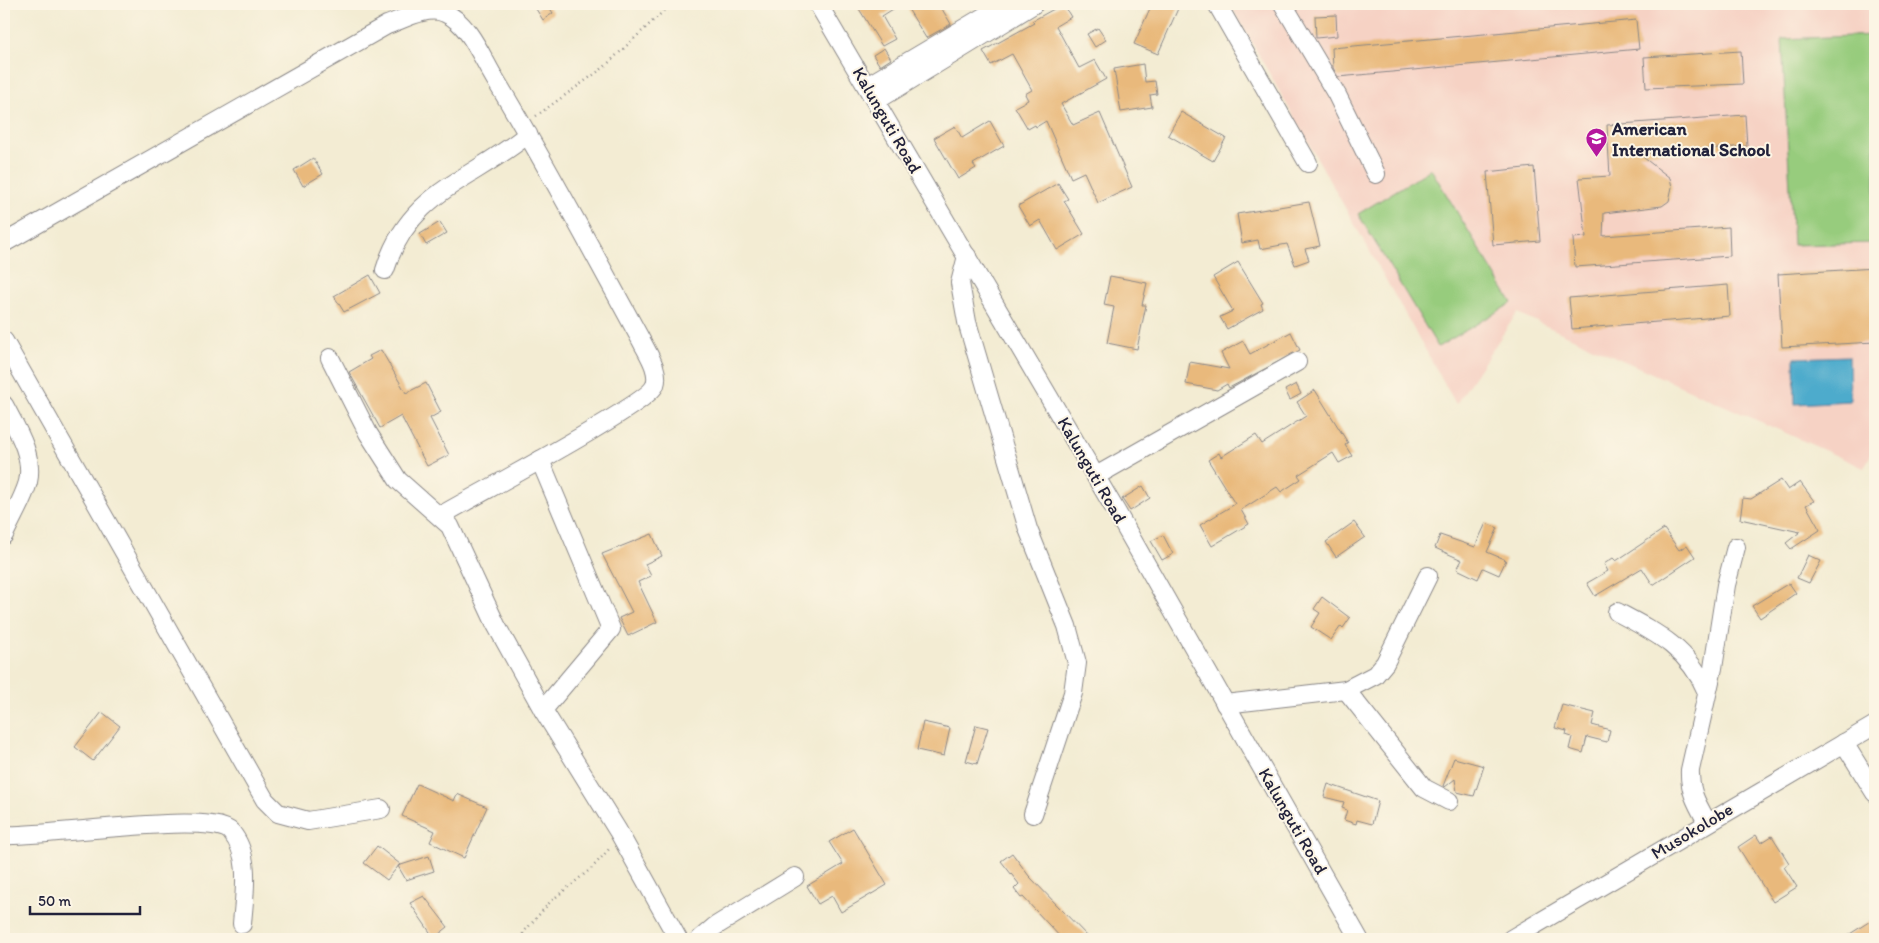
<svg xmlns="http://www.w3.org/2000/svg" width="1879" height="943" viewBox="0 0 1879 943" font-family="Itim,sans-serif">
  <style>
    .built { fill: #f6d2c4 }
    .green { fill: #97cc7d; stroke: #5c775c }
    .water { fill: #4dabcc; stroke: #386684 }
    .building { fill: #e9b97c }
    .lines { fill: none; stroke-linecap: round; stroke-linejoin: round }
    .minor-casing { stroke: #8a8787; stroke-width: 20 }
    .path { stroke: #8a8787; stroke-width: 2.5; stroke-dasharray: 1 4; stroke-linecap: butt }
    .minor { stroke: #fff; stroke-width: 18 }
    .labels { text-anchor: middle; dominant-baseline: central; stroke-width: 4; stroke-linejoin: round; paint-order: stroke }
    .street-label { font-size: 18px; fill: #22223b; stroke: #fcf5e5 }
    .poi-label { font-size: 18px; font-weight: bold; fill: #22223b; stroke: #fcf5e5; text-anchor: start }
  </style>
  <rect width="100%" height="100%" fill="#fcf5e5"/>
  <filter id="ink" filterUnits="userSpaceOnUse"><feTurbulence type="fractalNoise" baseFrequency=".02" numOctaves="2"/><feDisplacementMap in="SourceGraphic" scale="10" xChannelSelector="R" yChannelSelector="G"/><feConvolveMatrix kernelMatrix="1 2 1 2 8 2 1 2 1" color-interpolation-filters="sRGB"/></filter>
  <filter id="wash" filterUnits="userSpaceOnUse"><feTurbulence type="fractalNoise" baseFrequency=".0096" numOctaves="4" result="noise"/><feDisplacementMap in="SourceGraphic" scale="20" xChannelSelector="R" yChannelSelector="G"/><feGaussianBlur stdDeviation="1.12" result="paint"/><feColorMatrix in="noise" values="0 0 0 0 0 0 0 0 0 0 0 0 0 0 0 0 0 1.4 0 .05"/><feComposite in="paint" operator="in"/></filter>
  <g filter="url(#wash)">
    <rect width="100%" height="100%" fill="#f3ecd3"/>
    <!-- built -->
    <path class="built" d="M1230 4H1875V446L1864 468 1517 313 1456 404Z"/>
    <!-- green -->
    <g class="green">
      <path d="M1875 35V243L1793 245 1782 39Z"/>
      <path d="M1431 169 1512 303 1438 347 1358 214Z"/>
    </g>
    <!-- water -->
    <path class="water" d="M1849 356 1850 401 1795 404 1794 358Z"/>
    <g id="blocks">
      <!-- building -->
      <g class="building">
        <path d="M544 4H547L553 13 543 20 536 9Z"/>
        <path d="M856 4H901L882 16 895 39 882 46Z"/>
        <path d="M905 4H939L951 24 926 38Z"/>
        <path d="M1063 4 1071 17 1056 26 1079 68 1095 60 1106 79 1061 104 1073 125 1100 113 1132 187 1098 203 1084 172 1071 178 1046 121 1036 127 1035 125 1028 129 1015 107 1028 100 1025 94 1032 90 1012 54 991 65 983 51 1034 23 1032 21Z"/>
        <path d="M1152 4H1180L1158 54 1134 44Z"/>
        <path d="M1336 15 1337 36 1316 38 1315 16Z"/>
        <path d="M1636 20 1639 49 1338 77 1333 68 1332 48Z"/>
        <path d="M1098 28 1106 40 1095 47 1087 34Z"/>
        <path d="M884 48 891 59 880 66 873 55Z"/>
        <path d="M1741 51 1743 84 1646 88 1644 57Z"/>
        <path d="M1143 64 1145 82 1155 81 1157 94 1150 95 1152 107 1121 112 1114 69Z"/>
        <path d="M1181 112 1226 138 1213 161 1168 135Z"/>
        <path d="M1745 115 1747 146 1639 154 1670 178 1672 187 1669 201 1662 206 1604 213 1603 236 1729 227 1730 256 1575 267 1573 238 1586 237 1579 178 1610 176 1607 125Z"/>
        <path d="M990 121 1004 146 973 164 976 168 958 179 934 138 955 126 962 138Z"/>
        <path d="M313 158 323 174 303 186 294 170Z"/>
        <path d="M1534 167 1540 241 1493 245 1487 172Z"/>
        <path d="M1058 183 1068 199 1064 201 1084 234 1057 250 1040 220 1030 226 1018 206Z"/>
        <path d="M1309 202 1320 246 1305 249 1309 260 1295 265 1287 244 1260 249 1258 240 1242 243 1237 214Z"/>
        <path d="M440 222 447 233 426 245 420 234Z"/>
        <path d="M1238 262 1263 303 1261 304 1263 309 1227 329 1220 317 1233 311 1213 277Z"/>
        <path d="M1875 268V342L1782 347 1778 274Z"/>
        <path d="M370 275 380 293 344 312 334 296Z"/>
        <path d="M1110 276 1147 283 1142 305H1146L1137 349 1107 343 1114 307 1104 305Z"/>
        <path d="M1728 285 1730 316 1572 329 1569 298Z"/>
        <path d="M1291 332 1300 350 1229 388 1227 384 1217 390 1186 384 1190 362 1229 369 1221 353 1243 341 1250 354Z"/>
        <path d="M381 350 406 393 426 383 441 412 430 418 449 455 427 466 401 416 380 428 349 372 371 359 369 356Z"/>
        <path d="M1296 384 1301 394 1290 400 1285 390Z"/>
        <path d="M1315 390 1348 443 1345 445 1352 456 1339 463 1333 453 1298 475 1301 479 1281 492 1277 487 1241 510 1249 524 1212 546 1200 525 1235 504 1208 460 1219 453 1221 457 1256 435 1262 444 1306 416 1297 402Z"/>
        <path d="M1781 480 1788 490 1800 482 1814 501 1806 505 1820 530 1791 549 1786 543 1800 532 1740 519 1743 498 1751 499Z"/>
        <path d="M1143 486 1150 498 1130 511 1122 499Z"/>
        <path d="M1354 522 1365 537 1336 557 1326 542Z"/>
        <path d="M1486 523 1498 528 1487 552 1506 560 1499 575 1483 568 1478 579 1457 569 1462 560 1435 548 1440 535 1475 547Z"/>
        <path d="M1664 529 1679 550 1687 545 1695 557 1653 585 1642 568 1595 596 1587 583 1608 571 1604 564 1613 558 1616 561Z"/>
        <path d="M652 534 662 556 645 564 651 576 638 582 657 622 628 636 619 618 632 612 602 554Z"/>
        <path d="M1163 535 1173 554 1162 560 1151 541Z"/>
        <path d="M1808 555 1821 561 1809 583 1797 578Z"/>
        <path d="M1789 583 1796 593 1760 618 1752 606Z"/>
        <path d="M1322 597 1350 618 1343 628 1341 626 1331 640 1311 627 1320 613 1314 609Z"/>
        <path d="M1562 705 1595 713 1592 725 1610 730 1607 742 1587 737 1583 753 1569 749 1572 737 1566 735 1567 731 1555 728Z"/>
        <path d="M102 712 120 726 93 761 75 747Z"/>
        <path d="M923 722 950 728 944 756 917 750Z"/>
        <path d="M976 725 988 728 977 764 966 761Z"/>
        <path d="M1454 758 1484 766 1474 796 1457 792 1455 779 1445 787 1443 786Z"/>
        <path d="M417 784 454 801 457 794 487 807 464 858 430 842 435 831 402 816Z"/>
        <path d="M1328 784 1378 801 1372 824 1357 820 1356 824 1344 820 1347 810 1342 808 1344 802 1324 797Z"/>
        <path d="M853 828 887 885 841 912 832 896 818 904 807 886 843 864 829 842Z"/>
        <path d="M1756 835 1761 843 1772 836 1789 863 1784 867 1797 887 1773 902 1738 847Z"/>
        <path d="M377 846 400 864 387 880 364 863Z"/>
        <path d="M1012 853 1029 876 1090 939H1062L1023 897 1021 898 1014 889 1019 884 1001 861Z"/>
        <path d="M429 856 434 871 406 880 398 866Z"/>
        <path d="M424 896 448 927 434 938 410 903Z"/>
        <path d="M1875 918V939H1842Z"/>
      </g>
    </g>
  </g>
  <g filter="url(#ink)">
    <use href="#blocks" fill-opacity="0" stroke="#8a8787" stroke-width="1"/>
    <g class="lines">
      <defs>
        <g id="minor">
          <path d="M818 4 1116 511 1359 939"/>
          <path d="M1217 4 1308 163"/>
          <path d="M1283 4 1337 95 1376 174"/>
          <path d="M867 86 1005 4"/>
          <path d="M876 101 1034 4"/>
          <path d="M4 243 387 25C404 19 428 5 445 13 469 23 482 58 495 79 547 165 594 254 642 342 648 354 660 371 655 385 649 404 470 498 440 516"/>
          <path d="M967 256 960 283 967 322 1028 529 1067 626 1077 663 1073 693 1033 814"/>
          <path d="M385 270C409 191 471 181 528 134"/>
          <path d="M4 341 265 800 278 813 308 821 381 809"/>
          <path d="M330 358 368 433 398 480 450 526 496 625 543 710 618 831 678 939"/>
          <path d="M4 405C16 428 34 455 28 482 23 500 11 519 4 535"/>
          <path d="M540 460 611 629 543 710"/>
          <path d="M1096 476 1297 362"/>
          <path d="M1617 612C1657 633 1689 649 1707 692"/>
          <path d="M1346 690 1424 788 1449 801"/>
          <path d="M1225 704 1346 690 1375 675 1385 663 1428 576"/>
          <path d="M1844 743 1875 793"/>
          <path d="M1707 822C1697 804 1689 791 1690 770L1713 668 1726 585 1736 547"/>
          <path d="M4 835C42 838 213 810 231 832 252 856 244 895 242 924"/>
          <path d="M700 939 714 927 795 877"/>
          <path d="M1511 939 1875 725"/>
        </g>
      </defs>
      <!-- minor casing -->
      <use href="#minor" class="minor-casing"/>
      <!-- path -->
      <g class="path">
        <path d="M536 116 603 68 671 4"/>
        <path d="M523 939V933L551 901 592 868 610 848"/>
      </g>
      <!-- minor -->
      <use href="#minor" class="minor"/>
    </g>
  </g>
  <!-- icons -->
  <defs>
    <symbol id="school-pin" viewBox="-11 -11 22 30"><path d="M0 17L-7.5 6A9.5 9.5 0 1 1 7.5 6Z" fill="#b5179e" stroke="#fcf5e5"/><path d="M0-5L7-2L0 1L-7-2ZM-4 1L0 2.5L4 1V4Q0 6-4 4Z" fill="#fff"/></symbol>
  </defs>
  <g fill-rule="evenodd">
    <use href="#school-pin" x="1584" y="126" width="25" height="34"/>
  </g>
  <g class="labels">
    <!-- street labels -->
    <g class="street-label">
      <text transform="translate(887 120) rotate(60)">Kalunguti Road</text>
      <text transform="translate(1092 470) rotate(60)">Kalunguti Road</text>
      <text transform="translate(1293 821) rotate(60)">Kalunguti Road</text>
      <text transform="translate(1692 831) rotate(-31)">Musokolobe</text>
    </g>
    <!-- poi labels -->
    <g class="poi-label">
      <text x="1612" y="129">American<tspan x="1612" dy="21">International School</tspan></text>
    </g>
  </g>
  <!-- margin -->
  <rect width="1879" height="943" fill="none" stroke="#fcf5e5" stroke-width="20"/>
  <!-- scale -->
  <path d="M30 906v8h110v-8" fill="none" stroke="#22223b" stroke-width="2.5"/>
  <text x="38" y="906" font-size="15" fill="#22223b" stroke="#fcf5e5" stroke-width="4" paint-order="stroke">50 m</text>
</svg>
